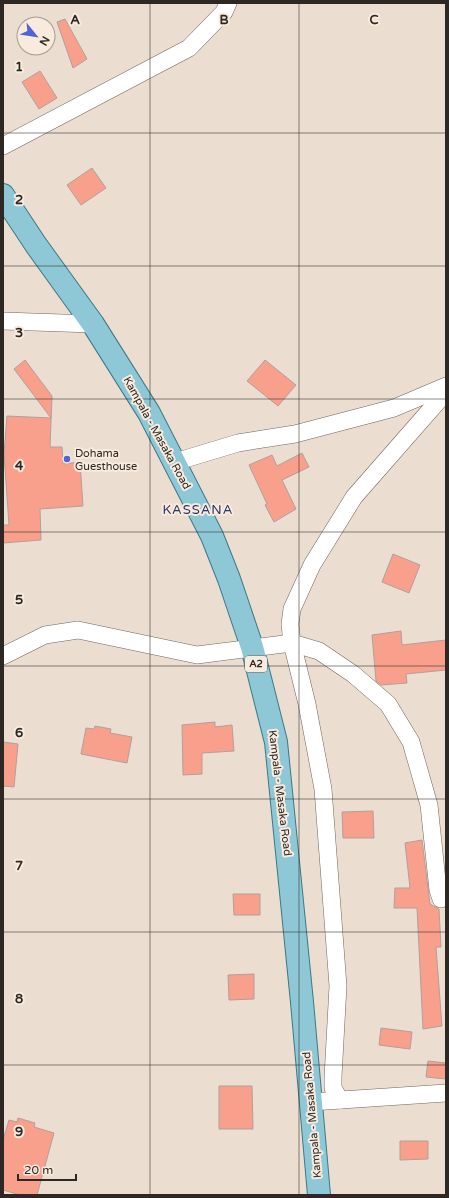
<svg xmlns="http://www.w3.org/2000/svg" width="449" height="1198" viewBox="0 0 449 1198" font-family="'Varela Round',sans-serif">
  <style>
    .building { fill: #f8a08c; stroke: #b29f9b }
    .lines { fill: none; stroke-linecap: round; stroke-linejoin: round }
    .street-casing { stroke: #72665b; stroke-width: 18 }
    .primary-casing { stroke: #3b7986; stroke-width: 24 }
    .street { stroke: #fff; stroke-width: 17 }
    .primary { stroke: #8ec8d7; stroke-width: 22 }
    .grid { fill: none; stroke: #2d2823; stroke-width: 1; stroke-opacity: 0.55 }
    .poi-dot { fill: #4f64d9; stroke: #f8eadd; stroke-width: 1.5 }
    .labels { text-anchor: middle; dominant-baseline: central; stroke-width: 4; stroke-linejoin: round; paint-order: stroke }
    .shield { fill: #f8eadd; stroke: #6a625b; stroke-width: 1 }
    .shield-label { font-size: 10px; font-weight: bold; fill: #2d2823 }
    .street-label { font-size: 11px; fill: #2d2823; stroke: #f8eadd }
    .poi-label { font-size: 11px; fill: #2d2823; stroke: #f8eadd; text-anchor: start }
    .quarter-label { font-size: 13px; letter-spacing: 1px; fill: #27326b; stroke: #f8eadd }
    .grid-label { font-size: 13px; text-anchor: middle; font-weight: bold; fill: #2d2823; stroke: #f8eadd; stroke-width: 4; stroke-linejoin: round; paint-order: stroke }
  </style>
  <rect width="100%" height="100%" fill="#ebddd0"/>
  <!-- building -->
  <g class="building">
    <path d="M65 19 87 59 73 68 57 22Z"/>
    <path d="M40 71 57 98 39 109 22 82Z"/>
    <path d="M92 168 106 188 81 205 67 185Z"/>
    <path d="M25 360 52 396 50 447H62L63 464 80 462 83 506 40 509 41 540 3 543V525H9L4 454 7 416 51 418 14 369Z"/>
    <path d="M265 360 296 385 278 406 247 381Z"/>
    <path d="M302 453 309 467 282 480 296 509 274 522 265 505 267 504 249 465 272 455 277 466Z"/>
    <path d="M393 554 420 565 409 593 382 582Z"/>
    <path d="M401 631 402 645 446 640V670L406 674 407 683 381 685 376 681 372 635Z"/>
    <path d="M215 722V727L232 725 234 751 202 753V774L183 775 182 725Z"/>
    <path d="M95 726 111 729 110 733 132 737 127 763 81 754 86 728 94 729Z"/>
    <path d="M3 742 18 744 14 787 3 786Z"/>
    <path d="M373 811 374 838H343L342 812Z"/>
    <path d="M422 840 430 904 439 909 441 947H436L442 1026 423 1029 417 908H394L395 888H410L405 843Z"/>
    <path d="M233 894H260V915H234Z"/>
    <path d="M254 974V999L229 1000 228 975Z"/>
    <path d="M381 1028 412 1032 410 1049 379 1045Z"/>
    <path d="M428 1061 446 1063V1079L426 1077Z"/>
    <path d="M219 1086H252L253 1129H219Z"/>
    <path d="M18 1118 35 1123 34 1127 54 1133 37 1195H20L3 1190V1140L9 1120 17 1122Z"/>
    <path d="M400 1141H428V1159L400 1160Z"/>
  </g>
  <g class="lines">
    <defs>
      <g id="street">
        <path d="M3 146 189 48 224 12 228 3"/>
        <path d="M3 321 93 324"/>
        <path d="M175 462 238 443 295 434 394 408 446 386"/>
        <path d="M3 656 45 635 78 630 197 655 292 643 319 651 353 674 388 704 411 742 429 805 438 890 441 899"/>
        <path d="M340 1100 333 1088V1077L338 986 323 789 307 704 292 643 290 624 292 609 312 565 354 497 446 392"/>
        <path d="M311 1102 446 1093"/>
      </g>
      <path id="primary" d="M3 195 36 245 93 324 149 413 212 536 229 579 252 647 276 742 302 1002 319 1195"/>
    </defs>
    <!-- street casing -->
    <use href="#street" class="street-casing"/>
    <!-- primary casing -->
    <use href="#primary" class="primary-casing"/>
    <!-- street -->
    <use href="#street" class="street"/>
    <!-- primary -->
    <use href="#primary" class="primary"/>
  </g>
  <!-- grid -->
  <path class="grid" d="M150 3V1195M299 3V1195M3 133H446M3 266H446M3 399H446M3 532H446M3 666H446M3 799H446M3 932H446M3 1065H446"/>
  <!-- markers -->
  <circle class="poi-dot" cx="67" cy="459" r="4"/>
  <g class="labels">
    <!-- shield labels -->
    <rect class="shield" x="245" y="656" width="22" height="16" rx="3"/>
    <g class="shield-label">
      <text x="256" y="664">A2</text>
    </g>
    <!-- street labels -->
    <g class="street-label">
      <text transform="translate(157 433) rotate(61)">Kampala - Masaka Road</text>
      <text transform="translate(280 793) rotate(83)">Kampala - Masaka Road</text>
      <text transform="translate(312 1115) rotate(-95)">Kampala - Masaka Road</text>
    </g>
    <!-- poi labels -->
    <g class="poi-label">
      <text x="75" y="453">Dohama<tspan x="75" dy="13">Guesthouse</tspan></text>
    </g>
    <!-- quarter labels -->
    <g class="quarter-label">
      <text x="198" y="510">KASSANA</text>
    </g>
  </g>
  <g class="grid-label">
    <text x="75" y="24">A</text>
    <text x="224" y="24">B</text>
    <text x="374" y="24">C</text>
    <text x="19" y="71">1</text>
    <text x="19" y="204">2</text>
    <text x="19" y="337">3</text>
    <text x="19" y="470">4</text>
    <text x="19" y="604">5</text>
    <text x="19" y="737">6</text>
    <text x="19" y="870">7</text>
    <text x="19" y="1003">8</text>
    <text x="19" y="1136">9</text>
  </g>
  <!-- border -->
  <rect width="449" height="1198" fill="none" stroke="#2d2823" stroke-width="8"/>
  <!-- north arrow -->
  <g transform="translate(36 36) rotate(120)"><circle r="19" fill="#f8eadd" stroke="#a79c93"/>
  <path d="M0-3L7 15L0 10L-7 15Z" fill="#4f64d9"/>
  <text y="-6" font-size="11" font-weight="bold" text-anchor="middle" fill="#2d2823">N</text>
  </g>
  <!-- scale -->
  <path d="M18 1174v6h58v-6" fill="none" stroke="#2d2823" stroke-width="2"/>
  <text x="24" y="1174" font-size="12" fill="#2d2823" stroke="#f8eadd" stroke-width="3" paint-order="stroke">20 m</text>
</svg>
